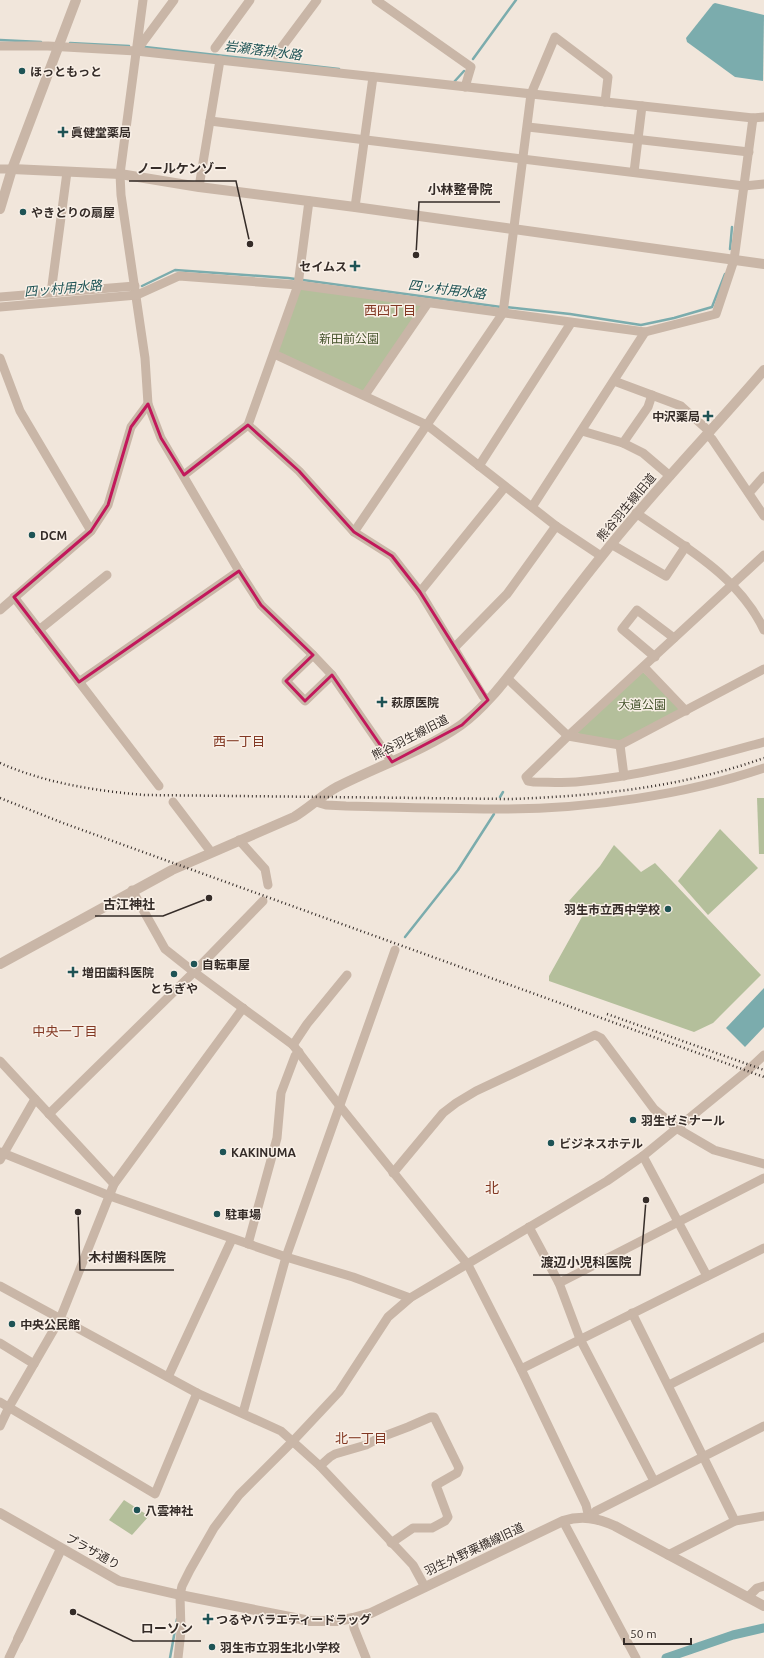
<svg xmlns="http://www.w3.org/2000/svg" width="764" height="1658" viewBox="0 0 764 1658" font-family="Ubuntu,'Noto Sans JP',sans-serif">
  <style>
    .green { fill: #b4bf9b }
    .water { fill: #7bacad }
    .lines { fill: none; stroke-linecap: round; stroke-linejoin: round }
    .stream { stroke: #7bacad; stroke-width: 2.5 }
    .canal { stroke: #7bacad; stroke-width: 9 }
    .minor { stroke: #c9b6a7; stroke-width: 9 }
    .tertiary { stroke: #c9b6a7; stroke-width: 10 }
    .rail { stroke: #352c28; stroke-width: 2.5; stroke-dasharray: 1 3; stroke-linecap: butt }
    .marked { fill: none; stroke: #c2185b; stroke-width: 3; stroke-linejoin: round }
    .poi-dot { fill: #1e5355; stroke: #f9f0e7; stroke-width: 1.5 }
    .labels { text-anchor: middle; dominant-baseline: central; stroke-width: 3; stroke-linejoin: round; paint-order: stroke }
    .poi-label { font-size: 12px; font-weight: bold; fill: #352c28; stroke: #f9f0e7; text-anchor: start }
    .park-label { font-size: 12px; fill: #45532c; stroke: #f9f0e7 }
    .street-label { font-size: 12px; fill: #352c28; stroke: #f9f0e7 }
    .water-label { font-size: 13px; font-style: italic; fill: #1e5355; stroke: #f9f0e7 }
    .neighbourhood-label { font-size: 13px; fill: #823823; stroke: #f9f0e7 }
    .quarter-label { font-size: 14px; fill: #823823; stroke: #f9f0e7 }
    .leader { fill: none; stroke: #352c28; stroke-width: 1.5 }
    .callout-dot { fill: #352c28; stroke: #f9f0e7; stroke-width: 1.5 }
    .callout-label { font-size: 13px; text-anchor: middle; font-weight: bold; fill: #352c28; stroke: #f9f0e7; stroke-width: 3; stroke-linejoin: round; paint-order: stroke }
  </style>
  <rect width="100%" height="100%" fill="#f1e6db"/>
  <!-- green -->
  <g class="green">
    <path d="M298 285 428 303 365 395 274 354Z"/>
    <path d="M643 672 681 709 619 742 575 733Z"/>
    <path d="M757 798H764V854H759Z"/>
    <path d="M720 829 758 868 708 915 678 881Z"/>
    <path d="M614 845 641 872 655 863 761 975 713 1023 694 1032 549 981V976L583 915 569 901 600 866Z"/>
    <path d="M124 1500 149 1516 132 1535 109 1520Z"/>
  </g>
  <!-- water -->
  <g class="water">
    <path d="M715 3 764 15 763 81 735 77 687 42 686 38 713 4Z"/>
    <path d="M764 988V1027L745 1047 726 1028Z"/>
  </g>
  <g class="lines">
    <!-- stream -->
    <g class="stream">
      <path d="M0 40 41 42"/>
      <path d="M70 43 129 46"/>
      <path d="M145 47 339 69"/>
      <path d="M473 59 516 0"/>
      <path d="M454 82 464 71"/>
      <path d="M730 249 732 227"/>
      <path d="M142 286 175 270 288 278 501 307"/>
      <path d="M506 307 570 314 641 325 674 318 712 307 725 274"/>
      <path d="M500 797 503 792"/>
      <path d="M405 937 458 870 494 814"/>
      <path d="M170 1658 177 1619"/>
    </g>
    <!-- canal -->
    <path class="canal" d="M666 1658 733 1635 764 1628"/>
    <!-- minor -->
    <g class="minor">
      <path d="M143 0 120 174 121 195 145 358 148 404 161 438 239 571 261 605 313 655 332 675 392 762"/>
      <path d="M376 0 471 67 465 87"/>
      <path d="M0 46H48L136 51 753 118 764 117"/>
      <path d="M215 48 250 0"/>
      <path d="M137 50 174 0"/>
      <path d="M276 55 317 0"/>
      <path d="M210 121 744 186 764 184"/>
      <path d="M528 127 749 152"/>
      <path d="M0 169H12"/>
      <path d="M634 172 642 106"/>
      <path d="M199 187 220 60"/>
      <path d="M355 207 373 77"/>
      <path d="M51 293 67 172"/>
      <path d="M0 297 135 286"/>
      <path d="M0 307 137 295 179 276 298 285 645 332 716 314 734 260 753 118"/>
      <path d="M274 354 427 425 556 526 601 556"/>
      <path d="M0 358 20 411 91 531"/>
      <path d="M614 381 681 406 710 432"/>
      <path d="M365 395 428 303"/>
      <path d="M248 425 299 471 354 532 392 556 420 592 483 696 488 700"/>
      <path d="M582 431 623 443 643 453 670 476"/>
      <path d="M707 435 712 439 764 516"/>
      <path d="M623 443 648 407 652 395"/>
      <path d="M479 466 571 323"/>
      <path d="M184 475 248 425 298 285 309 201"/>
      <path d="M749 493 764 476"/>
      <path d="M532 507 645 332"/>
      <path d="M636 513C683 546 738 575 764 630"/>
      <path d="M354 532 503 313 531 94 555 37 608 77 605 102"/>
      <path d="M611 544 666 576 686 546"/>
      <path d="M764 555 568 736 526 777 528 781 534 782C548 782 562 783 576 782 640 777 702 759 764 742"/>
      <path d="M420 592 505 487"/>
      <path d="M14 597 159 786"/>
      <path d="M0 610 91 531 108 505 131 427 148 404"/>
      <path d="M39 630 107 575"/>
      <path d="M454 648 507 594 556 526"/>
      <path d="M313 655 286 681 305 701 332 675"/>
      <path d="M655 657 622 629 637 610 674 638"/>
      <path d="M644 667 686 711"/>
      <path d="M507 678 568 736 620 745 764 669"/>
      <path d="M79 682 239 571"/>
      <path d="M620 745 624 776"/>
      <path d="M173 802 211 852"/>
      <path d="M316 802 326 805 346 806C399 807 451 809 504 809 587 809 685 795 764 768"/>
      <path d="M239 840 265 869 268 885"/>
      <path d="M132 890 165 949 194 972 293 1045 339 1105 468 1265 521 1369 586 1505 589 1518"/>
      <path d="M293 1045 307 1024 347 975"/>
      <path d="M0 1061 114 1184"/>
      <path d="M49 1114 194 972 263 901"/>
      <path d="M0 1152 110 1196 286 1257 353 1277 410 1298"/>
      <path d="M643 1156 707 1276"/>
      <path d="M0 1160 35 1099"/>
      <path d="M393 1173 443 1113 456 1103 476 1091 595 1035 601 1038 654 1109 678 1129 714 1150 764 1164"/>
      <path d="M529 1227 559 1283 580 1339 654 1481"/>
      <path d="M248 1244 277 1138 281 1093 295 1056 299 1052"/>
      <path d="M559 1283 764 1178"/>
      <path d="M0 1286 197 1393 281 1431 320 1466 413 1565 425 1587"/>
      <path d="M632 1313 735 1521"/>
      <path d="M0 1343 34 1364"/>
      <path d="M521 1369 764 1248"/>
      <path d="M168 1377 232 1239"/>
      <path d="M669 1385 764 1337"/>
      <path d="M0 1402 155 1494 197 1393"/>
      <path d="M243 1413 286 1257 395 950"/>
      <path d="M0 1426 9 1407 60 1319 114 1184 243 1008"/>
      <path d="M320 1466 330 1457 335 1454 366 1445 379 1438 408 1427 431 1417H434L459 1468 457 1473 436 1485 448 1517 445 1521 432 1528H413L391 1543"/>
      <path d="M589 1518 596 1511 764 1426"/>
      <path d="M563 1521 636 1658"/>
      <path d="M668 1555 735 1521 764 1516"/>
      <path d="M748 1597 757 1588 764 1586"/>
      <path d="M353 1618 354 1628 366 1658"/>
      <path d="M9 1658 18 1639"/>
      <path d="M178 1658 181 1631 180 1595 182 1586 190 1570 214 1528 239 1495 293 1441 339 1392 388 1317 410 1298 607 1181 643 1156 747 1071 764 1055"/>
    </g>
    <!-- tertiary -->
    <g class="tertiary">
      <path d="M12 169 120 174 199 187 355 207 764 264"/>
      <path d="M0 209 12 169 76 0"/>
      <path d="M0 964 172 870 294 817C309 808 322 795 337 787 378 766 424 751 461 725 487 706 507 678 526 654 551 622 575 589 601 557 652 492 710 433 764 370"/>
      <path d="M0 1513 119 1581 180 1595 310 1621H337L353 1618 371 1613 563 1521C582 1515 597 1518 615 1526L764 1606"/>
      <path d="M18 1639 61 1549"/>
    </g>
    <!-- rail -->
    <g class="rail">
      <path d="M0 763C45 783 96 791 145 795L511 799C597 796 683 787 764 758"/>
      <path d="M0 798 63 823 764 1077"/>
      <path d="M607 1014 764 1070"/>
    </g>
  </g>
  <!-- marked area -->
  <path class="marked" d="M148 404 161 438 184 475 248 425 299 471 354 532 392 556 420 592 488 700 462 725 392 762 332 675 305 701 286 681 313 655 261 605 239 571 79 682 14 597 91 531 108 505 131 427Z"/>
  <!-- markers -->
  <g class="poi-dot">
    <circle cx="22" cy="71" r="4"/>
    <path d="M61 126h4v4h4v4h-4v4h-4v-4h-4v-4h4z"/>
    <circle cx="23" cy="212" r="4"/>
    <path d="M353 260h4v4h4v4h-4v4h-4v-4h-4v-4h4z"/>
    <path d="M706 410h4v4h4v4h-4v4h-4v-4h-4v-4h4z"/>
    <circle cx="32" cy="535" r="4"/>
    <path d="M380 696h4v4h4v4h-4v4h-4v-4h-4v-4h4z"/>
    <circle cx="668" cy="909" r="4"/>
    <circle cx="194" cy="964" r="4"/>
    <path d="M71 966h4v4h4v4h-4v4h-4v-4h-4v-4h4z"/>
    <circle cx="174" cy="974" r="4"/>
    <circle cx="633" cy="1120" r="4"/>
    <circle cx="551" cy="1143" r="4"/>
    <circle cx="223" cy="1152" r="4"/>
    <circle cx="217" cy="1214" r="4"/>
    <circle cx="12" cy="1324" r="4"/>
    <circle cx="137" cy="1510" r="4"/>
    <path d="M206 1613h4v4h4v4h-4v4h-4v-4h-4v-4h4z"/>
    <circle cx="212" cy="1647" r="4"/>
  </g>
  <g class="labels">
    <!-- poi labels -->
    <g class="poi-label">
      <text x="30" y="71">ほっともっと</text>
      <text x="71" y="132">眞健堂薬局</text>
      <text x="31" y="212">やきとりの扇屋</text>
      <text x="347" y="266" text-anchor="end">セイムス</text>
      <text x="700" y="416" text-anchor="end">中沢薬局</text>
      <text x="40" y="535">DCM</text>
      <text x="391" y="702">萩原医院</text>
      <text x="660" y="909" text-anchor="end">羽生市立西中学校</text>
      <text x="202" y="964">自転車屋</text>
      <text x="82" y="972">増田歯科医院</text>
      <text x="174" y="988" text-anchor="middle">とちぎや</text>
      <text x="641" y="1120">羽生ゼミナール</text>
      <text x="559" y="1143">ビジネスホテル</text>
      <text x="231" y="1152">KAKINUMA</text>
      <text x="225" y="1214">駐車場</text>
      <text x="20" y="1324">中央公民館</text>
      <text x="145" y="1510">八雲神社</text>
      <text x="216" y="1619">つるやバラエティードラッグ</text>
      <text x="220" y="1647">羽生市立羽生北小学校</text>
    </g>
    <!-- park labels -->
    <g class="park-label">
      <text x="349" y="338">新田前公園</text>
      <text x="642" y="704">大道公園</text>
    </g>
    <!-- street labels -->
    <g class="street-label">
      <text transform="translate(626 507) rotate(-50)">熊谷羽生線旧道</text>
      <text transform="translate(410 737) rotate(-27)">熊谷羽生線旧道</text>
      <text transform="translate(474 1549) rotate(-25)">羽生外野栗橋線旧道</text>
      <text transform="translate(93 1551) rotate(29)">プラザ通り</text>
    </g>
    <!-- water labels -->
    <g class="water-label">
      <text transform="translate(263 50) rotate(7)">岩瀬落排水路</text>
      <text transform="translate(63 288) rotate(-5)">四ッ村用水路</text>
      <text transform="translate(447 289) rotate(7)">四ッ村用水路</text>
    </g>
    <!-- neighbourhood labels -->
    <g class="neighbourhood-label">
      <text x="390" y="310">西四丁目</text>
      <text x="239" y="741">西一丁目</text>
      <text x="65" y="1031">中央一丁目</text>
      <text x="361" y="1438">北一丁目</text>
    </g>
    <!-- quarter labels -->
    <g class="quarter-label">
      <text x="492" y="1188">北</text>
    </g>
  </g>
  <!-- callouts -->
  <path class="leader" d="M250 244L236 181H129M416 255L419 202H500M209 898L163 916H95M78 1212L80 1270H174M646 1200L640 1275H533M73 1612L133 1641H201"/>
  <g class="callout-dot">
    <circle cx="250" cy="244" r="4"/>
    <circle cx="416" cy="255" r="4"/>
    <circle cx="209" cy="898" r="4"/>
    <circle cx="78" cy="1212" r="4"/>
    <circle cx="646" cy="1200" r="4"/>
    <circle cx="73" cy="1612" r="4"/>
  </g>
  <g class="callout-label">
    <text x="182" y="173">ノールケンゾー</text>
    <text x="460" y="194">小林整骨院</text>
    <text x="129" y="909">古江神社</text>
    <text x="127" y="1262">木村歯科医院</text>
    <text x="586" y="1267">渡辺小児科医院</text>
    <text x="167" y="1633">ローソン</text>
  </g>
  <!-- scale -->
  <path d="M624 1638v6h67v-6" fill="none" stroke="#352c28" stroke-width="2"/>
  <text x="630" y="1638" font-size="12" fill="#352c28" stroke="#f9f0e7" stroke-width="3" paint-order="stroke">50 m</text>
</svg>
